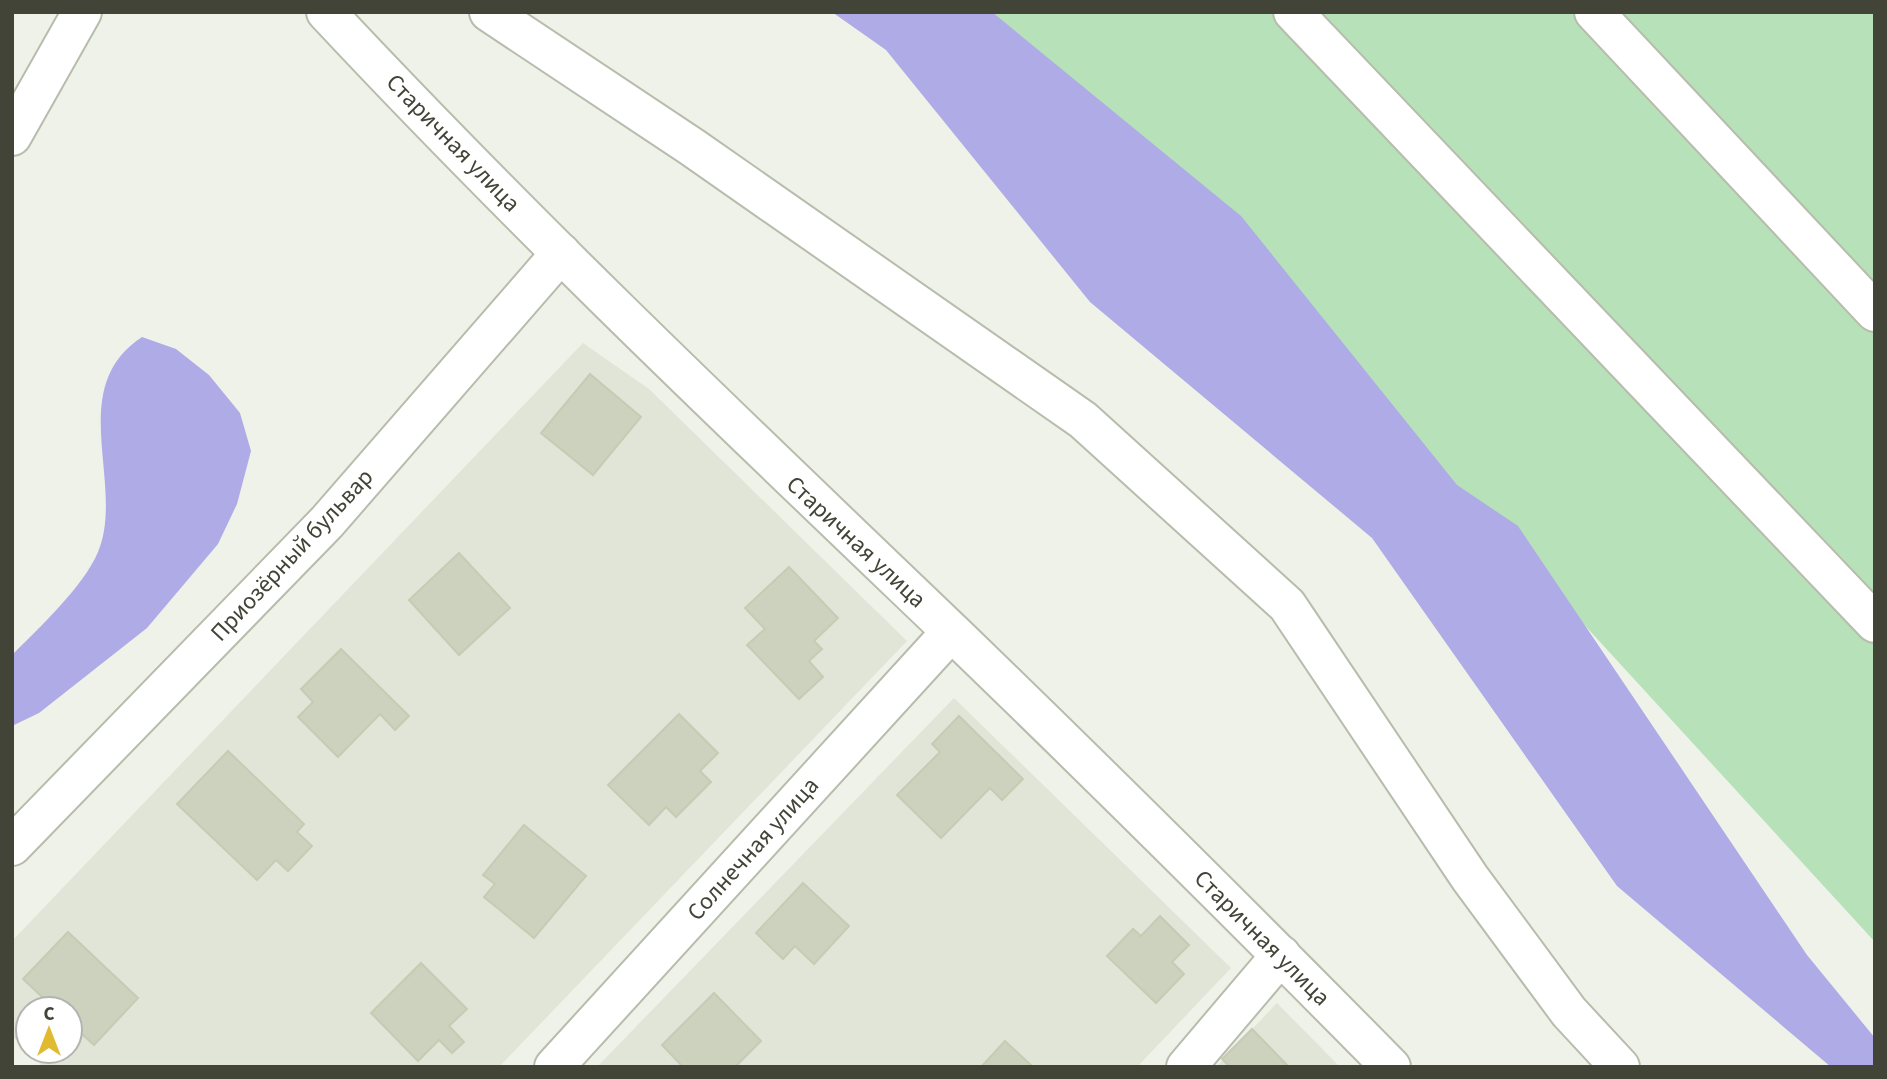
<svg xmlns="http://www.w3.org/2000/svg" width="1887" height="1079" viewBox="0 0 1887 1079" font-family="'Source Sans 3',sans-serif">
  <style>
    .residential { fill: #e0e5d7; fill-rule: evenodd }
    .green { fill: #b6e1b9 }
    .water { fill: #aeabe7 }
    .building { fill: #cdd2bf; stroke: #c6ccb3; stroke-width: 2 }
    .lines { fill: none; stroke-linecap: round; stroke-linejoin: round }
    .minor-casing { stroke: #b7bcac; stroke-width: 42 }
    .minor { stroke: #fff; stroke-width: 38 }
    .labels { text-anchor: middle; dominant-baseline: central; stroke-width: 5; stroke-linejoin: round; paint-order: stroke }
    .street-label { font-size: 24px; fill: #414437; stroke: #fff }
  </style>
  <rect width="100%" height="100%" fill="#eff2e8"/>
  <!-- residential -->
  <g class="residential">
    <path d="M583 343 649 389 907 641 499 1067H43L12 1036V941ZM28 1009H70V1051H28Z"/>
    <path d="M954 698 1231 968 1137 1067H597Z"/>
    <path d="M1277 1003 1340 1067H1216Z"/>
  </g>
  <!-- green -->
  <path class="green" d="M971 12H1875V942L1557 595Z"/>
  <!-- water -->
  <g class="water">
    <path d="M832 12H992L1241 216 1457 485 1518 526 1807 955 1875 1038V1067H1831L1617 886 1372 538 1090 302 886 50Z"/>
    <path d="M142 337 176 349 209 375 240 413 251 451 237 504 218 544 147 628 39 713 12 726V655C38 629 84 586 98 552 126 485 64 388 142 337Z"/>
  </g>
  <!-- building -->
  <g class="building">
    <path d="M590 374 641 417 593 475 541 433Z"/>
    <path d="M459 553 510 608 459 655 409 600Z"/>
    <path d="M789 567 838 618 814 641 822 649 809 661 823 677 799 699 747 645 765 629 745 608Z"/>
    <path d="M341 649 409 716 395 730 380 714 338 757 298 717 313 702 301 689Z"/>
    <path d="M679 714 718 753 700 771 711 782 676 817 666 807 649 825 608 785Z"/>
    <path d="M959 716 1023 779 1002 800 990 788 941 838 897 795 940 752 932 744Z"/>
    <path d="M228 751 304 824 297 832 312 846 288 871 276 860 257 880 177 804Z"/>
    <path d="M524 825 586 876 534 938 484 897 495 884 483 875Z"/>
    <path d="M803 883 849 926 814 964 795 946 783 959 756 933Z"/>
    <path d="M1160 916 1189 945 1172 962 1184 974 1156 1003 1107 956 1133 929 1141 936Z"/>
    <path d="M68 932 138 998 94 1045 70 1023V1009H55L23 979Z"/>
    <path d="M421 963 467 1009 449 1026 464 1042 452 1053 439 1040 418 1061 371 1013Z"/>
    <path d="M714 993 761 1041 735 1067H683L662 1045Z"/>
    <path d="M1252 1029 1289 1067H1230L1222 1059Z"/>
    <path d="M1005 1041 1033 1067H981Z"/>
  </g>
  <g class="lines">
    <defs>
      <g id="minor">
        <path d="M326 12C527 227 740 429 952 632 1100 775 1246 920 1391 1067"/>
        <path d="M489 12 692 147 1083 420 1287 605 1470 878 1569 1012 1620 1067"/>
        <path d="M1293 12 1875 623"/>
        <path d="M1594 12 1875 312"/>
        <path d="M12 136 82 12"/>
        <path d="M12 846 327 522 561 253"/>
        <path d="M554 1067 951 632"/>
        <path d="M1186 1067 1281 955"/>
      </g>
    </defs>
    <!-- minor casing -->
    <use href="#minor" class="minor-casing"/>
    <!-- minor -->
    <use href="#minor" class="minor"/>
  </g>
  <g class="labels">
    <!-- street labels -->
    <g class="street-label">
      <text transform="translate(453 143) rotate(46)">Старичная улица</text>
      <text transform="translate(856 542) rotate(43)">Старичная улица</text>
      <text transform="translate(292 555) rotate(-47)">Приозёрный бульвар</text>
      <text transform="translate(753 849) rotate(-48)">Солнечная улица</text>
      <text transform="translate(1262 938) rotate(45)">Старичная улица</text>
    </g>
  </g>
  <!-- border -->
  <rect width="1887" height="1079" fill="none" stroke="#414437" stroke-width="28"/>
  <!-- north arrow -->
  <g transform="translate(49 1030)"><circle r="33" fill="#ffffff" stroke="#b3b4af" stroke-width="2"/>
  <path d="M0-5L12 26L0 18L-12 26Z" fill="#e0bb31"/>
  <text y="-10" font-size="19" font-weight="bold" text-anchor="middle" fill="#414437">С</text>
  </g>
</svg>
